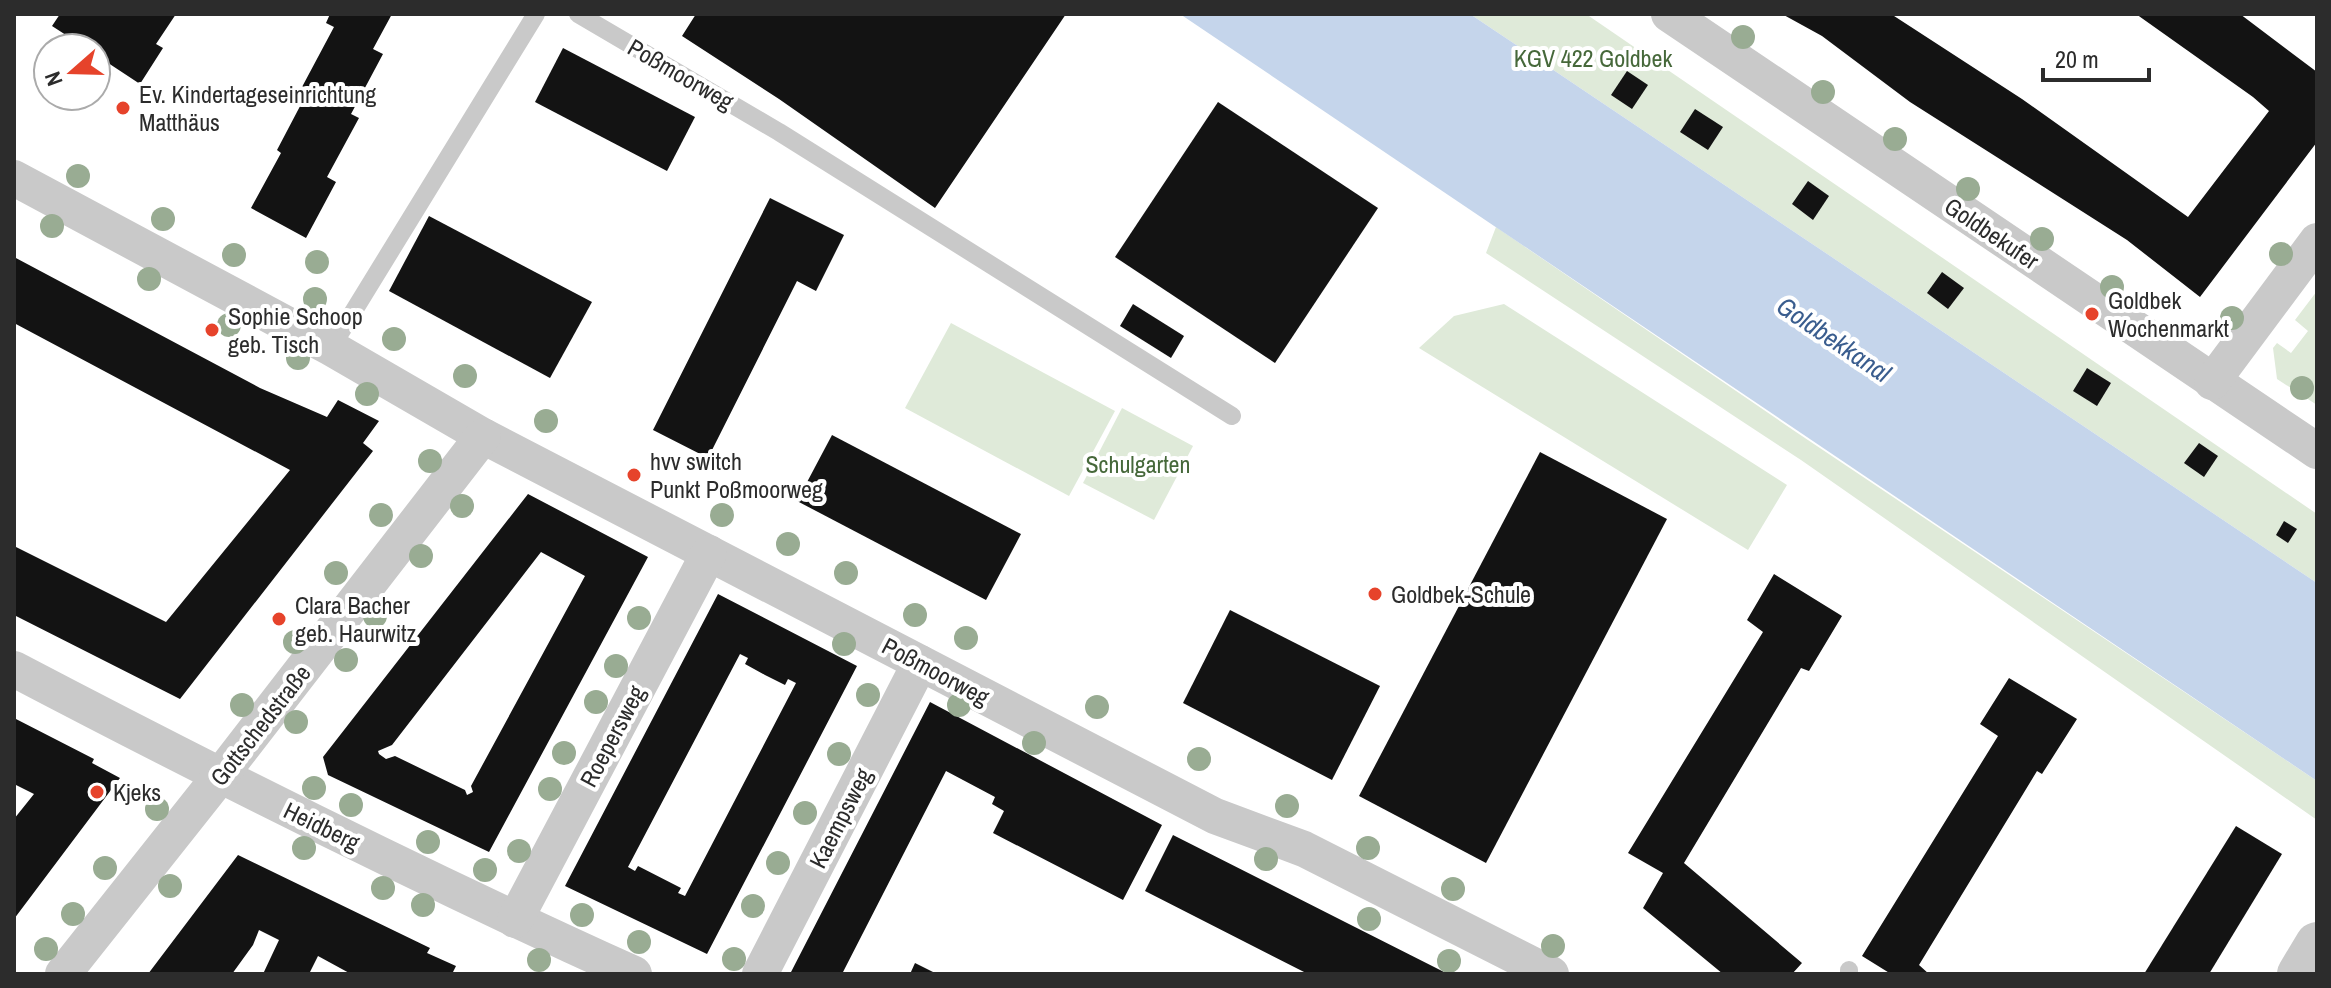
<svg xmlns="http://www.w3.org/2000/svg" width="2331" height="988" viewBox="0 0 2331 988" font-family="'Archivo Narrow',sans-serif">
  <style>
    .green { fill: #dfead9 }
    .water { fill: #c5d5eb }
    .building { fill: #131313; fill-rule: evenodd }
    .lines { fill: none; stroke-linecap: round; stroke-linejoin: round }
    .service { stroke: #c9c9c9; stroke-width: 18 }
    .minor { stroke: #c9c9c9; stroke-width: 36 }
    .tertiary { stroke: #c9c9c9; stroke-width: 44 }
    .tree { fill: #99ac93 }
    .poi-dot { fill: #e6432b; stroke: #fff; stroke-width: 3 }
    .labels { text-anchor: middle; dominant-baseline: central; stroke-width: 8; stroke-linejoin: round; paint-order: stroke }
    .park-label { font-size: 24px; fill: #46683a; stroke: #fff }
    .street-label { font-size: 24px; fill: #2c2c2c; stroke: #fff }
    .poi-label { font-size: 24px; fill: #2c2c2c; stroke: #fff; text-anchor: start }
    .water-label { font-size: 26px; font-style: italic; fill: #3a5d8e; stroke: #fff }
  </style>
  <rect width="100%" height="100%" fill="#fff"/>
  <!-- green -->
  <g class="green">
    <path d="M1470 14H1586L2317 514V583Z"/>
    <path d="M1496 227 1793 430 2317 781V820L1801 460 1486 253Z"/>
    <path d="M2317 291V405L2277 379 2273 348 2277 343 2291 353 2308 331 2295 320Z"/>
    <path d="M1504 304 1787 485 1748 550 1419 348 1454 316Z"/>
    <path d="M951 323 1115 411 1069 496 905 408Z"/>
    <path d="M1122 408 1193 446 1154 520 1083 483Z"/>
  </g>
  <!-- water -->
  <path class="water" d="M1180 14H1470L2317 583V781Z"/>
  <!-- building -->
  <g class="building">
    <path d="M60 14H176L156 44 163 48 140 84 96 55V48H86L52 26Z"/>
    <path d="M330 14H392L373 49 383 54 351 114 359 118 327 177 336 182 306 238 251 208 281 153 277 150 308 91 302 87 334 27 326 23Z"/>
    <path d="M696 14H1066L935 208 779 99 682 36Z"/>
    <path d="M1782 14H1891L2022 99 2188 217 2269 111 2253 97 2136 14H2240L2317 72V142L2200 297 2127 240 1910 102 1822 36Z"/>
    <path d="M563 48 695 117 667 171 535 102Z"/>
    <path d="M1627 71 1648 85 1632 109 1611 95Z"/>
    <path d="M1218 102 1378 208 1275 363 1115 257Z"/>
    <path d="M1695 109 1723 127 1708 150 1680 132Z"/>
    <path d="M1808 181 1829 196 1813 220 1792 204Z"/>
    <path d="M770 198 844 235 816 291 797 281 708 458 653 430Z"/>
    <path d="M429 216 592 302 550 378 389 291Z"/>
    <path d="M14 257 260 388 327 417 338 400 379 421 363 443 373 451 180 699 14 615V546L166 622 290 470 14 323Z"/>
    <path d="M1942 272 1964 288 1948 309 1927 293Z"/>
    <path d="M1133 304 1184 336 1171 358 1120 326Z"/>
    <path d="M2087 368 2111 383 2097 406 2073 391Z"/>
    <path d="M832 435 1021 534 986 600 797 501Z"/>
    <path d="M2199 443 2218 456 2204 477 2184 463Z"/>
    <path d="M1540 452 1667 519 1486 863 1359 796Z"/>
    <path d="M528 494 648 557 489 852 328 775 323 757ZM541 552 585 576 471 786 473 792 467 795 465 790 395 756 386 759 379 754 378 751 392 745Z"/>
    <path d="M2284 521 2297 529 2288 543 2276 535Z"/>
    <path d="M1774 574 1842 616 1809 671 1801 668 1684 863 1802 963 1792 974H1723L1643 908 1663 873 1628 853 1763 632 1747 620Z"/>
    <path d="M718 594 857 666 707 954 565 886ZM740 654 748 658 745 664 765 675 785 685 788 679 796 683 685 896 678 893 681 888 638 866 635 871 628 867Z"/>
    <path d="M1230 610 1380 686 1332 780 1183 703Z"/>
    <path d="M2009 678 2077 719 2042 774 2037 771 1919 965 1929 974H1891L1862 956 1998 736 1980 724Z"/>
    <path d="M930 702 1162 825 1123 900 993 833 1004 811 992 804 995 797 946 771 842 974H790Z"/>
    <path d="M14 718 94 759 92 763 120 778 14 919V819L34 794 14 784Z"/>
    <path d="M2236 826 2282 854 2209 974H2144Z"/>
    <path d="M1173 835 1345 922 1448 974H1308L1145 891Z"/>
    <path d="M238 855 430 948 427 953 456 966 452 974H351L318 956 309 974H263L279 940 259 930 253 945 232 974H148Z"/>
    <path d="M915 963 937 974H910Z"/>
  </g>
  <g class="lines">
    <!-- service -->
    <g class="service">
      <path d="M578 14 779 132 1232 416"/>
      <path d="M331 348 536 14"/>
      <path d="M1849 970V974"/>
    </g>
    <!-- minor -->
    <g class="minor">
      <path d="M1669 14 2317 451"/>
      <path d="M14 178 331 348 483 436 1215 816 1304 849 1551 974"/>
      <path d="M2212 382 2317 241"/>
      <path d="M14 669C218 776 424 879 634 974"/>
      <path d="M515 920 709 553"/>
      <path d="M63 974 220 776 483 436"/>
      <path d="M760 974 920 663"/>
    </g>
    <!-- tertiary -->
    <path class="tertiary" d="M2299 974 2317 944"/>
  </g>
  <!-- trees -->
  <g class="tree">
    <circle cx="1743" cy="37" r="12"/>
    <circle cx="1823" cy="92" r="12"/>
    <circle cx="1895" cy="139" r="12"/>
    <circle cx="78" cy="176" r="12"/>
    <circle cx="1968" cy="189" r="12"/>
    <circle cx="163" cy="219" r="12"/>
    <circle cx="52" cy="226" r="12"/>
    <circle cx="2042" cy="239" r="12"/>
    <circle cx="2281" cy="254" r="12"/>
    <circle cx="234" cy="255" r="12"/>
    <circle cx="317" cy="262" r="12"/>
    <circle cx="149" cy="279" r="12"/>
    <circle cx="2112" cy="287" r="12"/>
    <circle cx="315" cy="299" r="12"/>
    <circle cx="2232" cy="318" r="12"/>
    <circle cx="229" cy="325" r="12"/>
    <circle cx="394" cy="339" r="12"/>
    <circle cx="298" cy="358" r="12"/>
    <circle cx="465" cy="376" r="12"/>
    <circle cx="2302" cy="388" r="12"/>
    <circle cx="367" cy="394" r="12"/>
    <circle cx="546" cy="421" r="12"/>
    <circle cx="430" cy="461" r="12"/>
    <circle cx="462" cy="506" r="12"/>
    <circle cx="381" cy="515" r="12"/>
    <circle cx="722" cy="515" r="12"/>
    <circle cx="788" cy="544" r="12"/>
    <circle cx="421" cy="556" r="12"/>
    <circle cx="336" cy="573" r="12"/>
    <circle cx="846" cy="573" r="12"/>
    <circle cx="915" cy="615" r="12"/>
    <circle cx="375" cy="616" r="12"/>
    <circle cx="639" cy="618" r="12"/>
    <circle cx="966" cy="638" r="12"/>
    <circle cx="295" cy="642" r="12"/>
    <circle cx="844" cy="644" r="12"/>
    <circle cx="346" cy="660" r="12"/>
    <circle cx="616" cy="666" r="12"/>
    <circle cx="868" cy="695" r="12"/>
    <circle cx="596" cy="702" r="12"/>
    <circle cx="242" cy="705" r="12"/>
    <circle cx="959" cy="705" r="12"/>
    <circle cx="1097" cy="707" r="12"/>
    <circle cx="296" cy="722" r="12"/>
    <circle cx="1034" cy="743" r="12"/>
    <circle cx="564" cy="753" r="12"/>
    <circle cx="839" cy="754" r="12"/>
    <circle cx="1199" cy="759" r="12"/>
    <circle cx="314" cy="788" r="12"/>
    <circle cx="550" cy="789" r="12"/>
    <circle cx="351" cy="805" r="12"/>
    <circle cx="1287" cy="806" r="12"/>
    <circle cx="157" cy="809" r="12"/>
    <circle cx="805" cy="813" r="12"/>
    <circle cx="428" cy="842" r="12"/>
    <circle cx="304" cy="848" r="12"/>
    <circle cx="1368" cy="848" r="12"/>
    <circle cx="519" cy="851" r="12"/>
    <circle cx="1266" cy="859" r="12"/>
    <circle cx="778" cy="863" r="12"/>
    <circle cx="105" cy="868" r="12"/>
    <circle cx="485" cy="870" r="12"/>
    <circle cx="170" cy="886" r="12"/>
    <circle cx="383" cy="888" r="12"/>
    <circle cx="1453" cy="889" r="12"/>
    <circle cx="423" cy="905" r="12"/>
    <circle cx="753" cy="906" r="12"/>
    <circle cx="73" cy="914" r="12"/>
    <circle cx="582" cy="915" r="12"/>
    <circle cx="1369" cy="919" r="12"/>
    <circle cx="639" cy="942" r="12"/>
    <circle cx="1553" cy="946" r="12"/>
    <circle cx="46" cy="949" r="12"/>
    <circle cx="734" cy="959" r="12"/>
    <circle cx="539" cy="960" r="12"/>
    <circle cx="1449" cy="961" r="12"/>
  </g>
  <!-- markers -->
  <g class="poi-dot">
    <circle cx="123" cy="108" r="8"/>
    <circle cx="2092" cy="314" r="8"/>
    <circle cx="212" cy="330" r="8"/>
    <circle cx="634" cy="475" r="8"/>
    <circle cx="1375" cy="594" r="8"/>
    <circle cx="279" cy="619" r="8"/>
    <circle cx="97" cy="792" r="8"/>
  </g>
  <g class="labels">
    <!-- park labels -->
    <g class="park-label">
      <text x="1593" y="58">KGV 422 Goldbek</text>
      <text x="1138" y="464">Schulgarten</text>
    </g>
    <!-- street labels -->
    <g class="street-label">
      <text transform="translate(681 74) rotate(30)">Poßmoorweg</text>
      <text transform="translate(1992 233) rotate(34)">Goldbekufer</text>
      <text transform="translate(936 671) rotate(28)">Poßmoorweg</text>
      <text transform="translate(260 725) rotate(-52)">Gottschedstraße</text>
      <text transform="translate(612 736) rotate(-62)">Roepersweg</text>
      <text transform="translate(840 818) rotate(-63)">Kaempsweg</text>
      <text transform="translate(322 826) rotate(26)">Heidberg</text>
    </g>
    <!-- poi labels -->
    <g class="poi-label">
      <text x="139" y="94">Ev. Kindertageseinrichtung<tspan x="139" dy="28">Matthäus</tspan></text>
      <text x="2108" y="300">Goldbek<tspan x="2108" dy="28">Wochenmarkt</tspan></text>
      <text x="228" y="316">Sophie Schoop<tspan x="228" dy="28">geb. Tisch</tspan></text>
      <text x="650" y="461">hvv switch<tspan x="650" dy="28">Punkt Poßmoorweg</tspan></text>
      <text x="1391" y="594">Goldbek-Schule</text>
      <text x="295" y="605">Clara Bacher<tspan x="295" dy="28">geb. Haurwitz</tspan></text>
      <text x="113" y="792">Kjeks</text>
    </g>
    <!-- water labels -->
    <g class="water-label">
      <text transform="translate(1834 339) rotate(34)">Goldbekkanal</text>
    </g>
  </g>
  <!-- border -->
  <rect width="2331" height="988" fill="none" stroke="#2c2c2c" stroke-width="32"/>
  <!-- north arrow -->
  <g transform="translate(72 72) rotate(250)"><circle r="38" fill="#ffffff" stroke="#ababab" stroke-width="2"/>
  <path d="M0-6L14 30L0 20L-14 30Z" fill="#e6432b"/>
  <text y="-12" font-size="22" font-weight="bold" text-anchor="middle" fill="#2c2c2c">N</text>
  </g>
  <!-- scale -->
  <path d="M2043 68v12h106v-12" fill="none" stroke="#2c2c2c" stroke-width="4"/>
  <text x="2055" y="68" font-size="24" fill="#2c2c2c" stroke="#ffffff" stroke-width="6" paint-order="stroke">20 m</text>
</svg>
